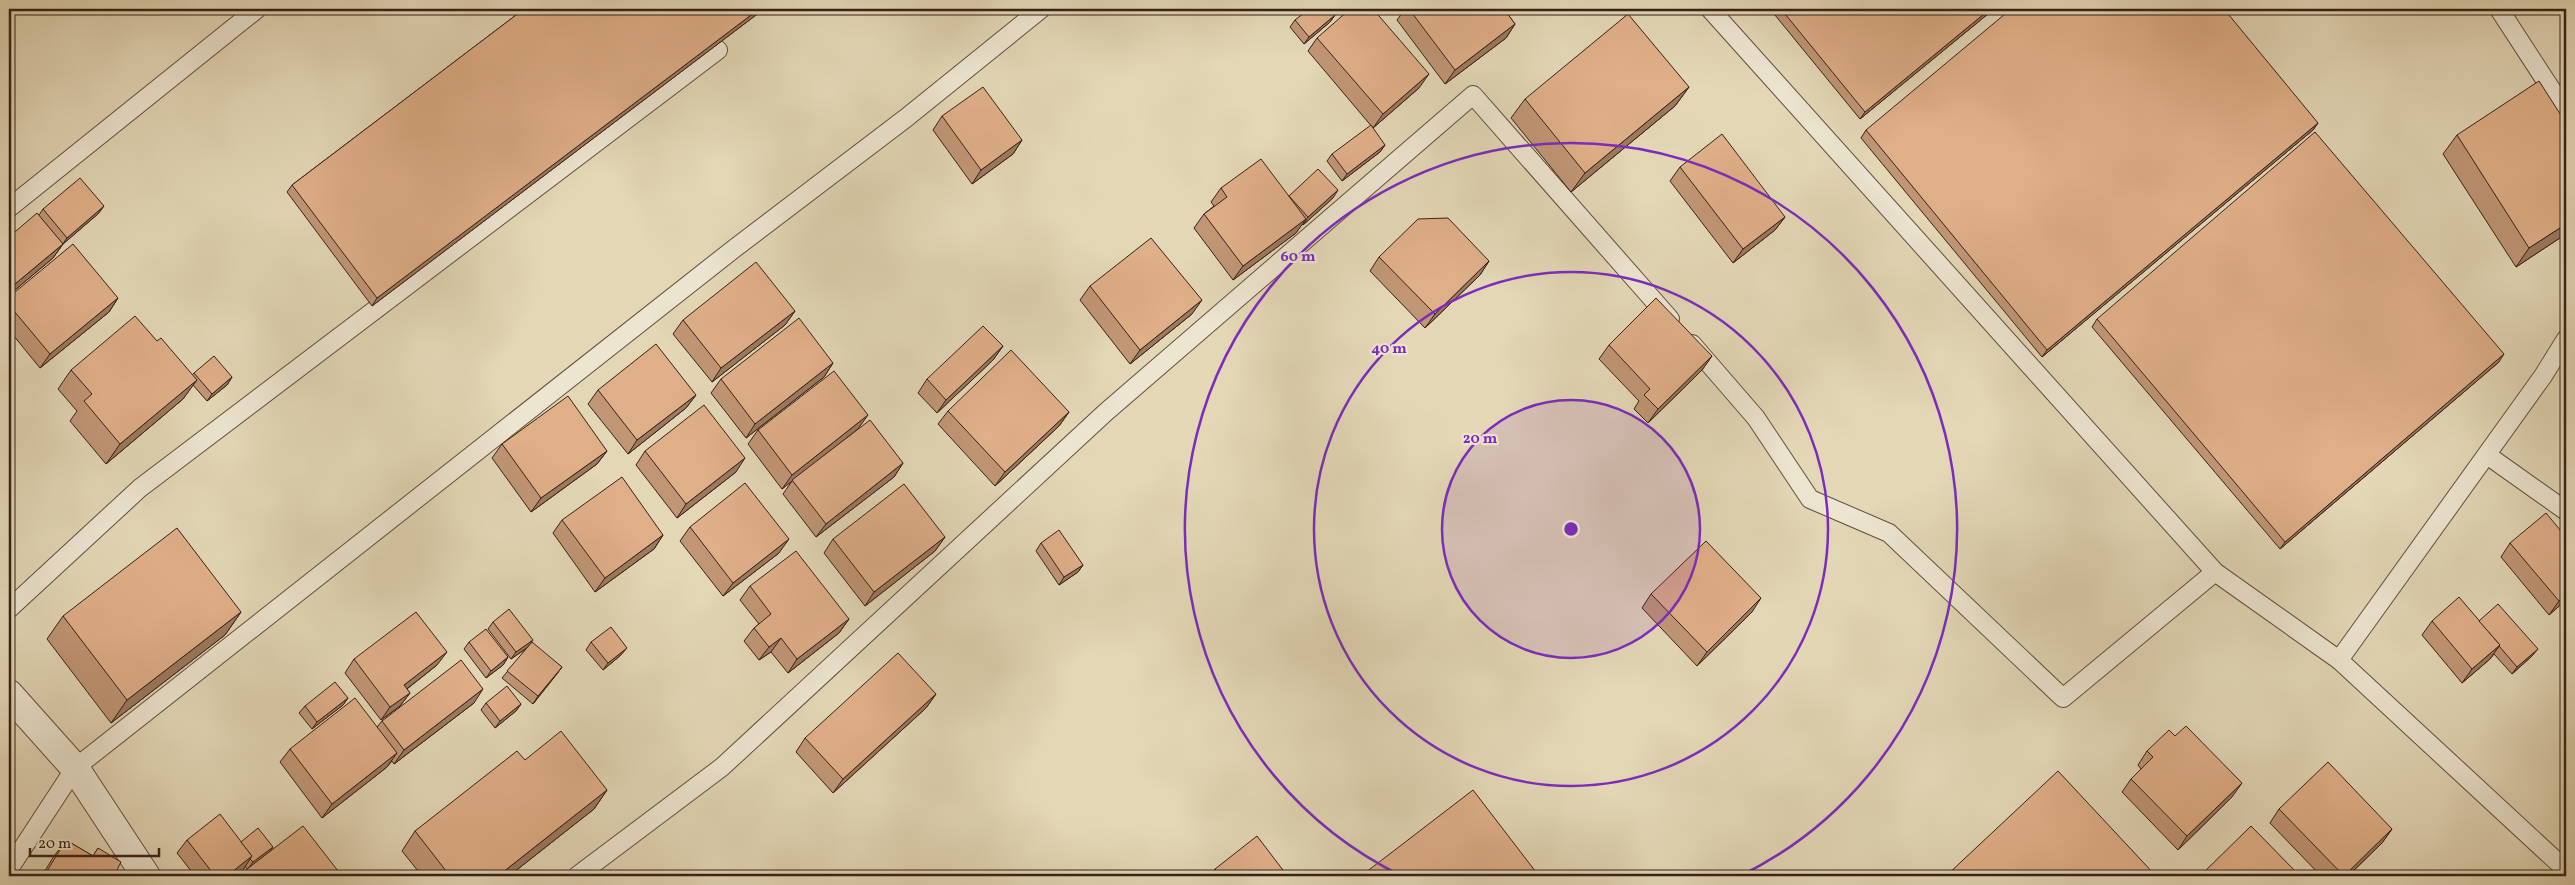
<svg xmlns="http://www.w3.org/2000/svg" width="2575" height="885" viewBox="0 0 2575 885" font-family="Vollkorn,serif">
  <style>
    .lines { fill: none; stroke-linecap: round; stroke-linejoin: round }
    .service-casing { stroke: #624e40; stroke-width: 20 }
    .minor-casing { stroke: #624e40; stroke-width: 30 }
    .service { stroke: #ede5d0; stroke-width: 18 }
    .minor { stroke: #ede5d0; stroke-width: 28 }
    .wall { fill: #c09675; stroke: #372119 }
    .shaded-wall { fill: #9c7a5f; stroke: #372119 }
    .building { fill: #dfaf88; stroke: #372119 }
    .ring { fill: none; stroke: #7b2cbf; stroke-width: 2.5 }
    .centre { fill: #7b2cbf; stroke: #ede5d0; stroke-width: 2.5 }
    .ring-label { font-size: 15px; text-anchor: middle; font-weight: bold; fill: #7b2cbf; stroke: #ede5d0; stroke-width: 4.5; stroke-linejoin: round; paint-order: stroke }
  </style>
  <rect width="100%" height="100%" fill="#e3d7b6"/>
  <filter id="stains"><feTurbulence type="fractalNoise" baseFrequency=".004" numOctaves="4"/><feColorMatrix values="0 0 0 0 .2 0 0 0 0 .09 0 0 0 0 .02 0 0 0 .5 -.17"/></filter>
  <radialGradient id="worn" r=".72"><stop offset=".6" stop-color="#630" stop-opacity="0"/><stop offset="1" stop-color="#630" stop-opacity=".3"/></radialGradient>
  <g class="lines">
    <defs>
      <g id="service">
        <path d="M1710 9 2215 572 2339 660"/>
        <path d="M2499 9 2566 112"/>
        <path d="M9 208 257 9"/>
        <path d="M2566 339 2543 376 2339 660 2566 870"/>
        <path d="M1692 344 1756 418 1810 499 1889 533 2063 698 2215 572"/>
        <path d="M2487 455 2566 511"/>
        <path d="M9 609 140 488 718 50"/>
        <path d="M9 869 75 768 735 248 906 118 1041 9"/>
        <path d="M577 876 722 767 1106 412 1473 95 1670 319"/>
      </g>
      <path id="minor" d="M9 694 75 768 146 876"/>
    </defs>
    <!-- service casing -->
    <use href="#service" class="service-casing"/>
    <!-- minor casing -->
    <use href="#minor" class="minor-casing"/>
    <!-- service -->
    <use href="#service" class="service"/>
    <!-- minor -->
    <use href="#minor" class="minor"/>
  </g>
  <!-- wall -->
  <g class="wall">
    <path d="M524 9H764L372 306 287 192 292 185Z"/>
    <path d="M1405 9H1504L1515 24 1506 38 1445 84 1397 20Z"/>
    <path d="M1770 9H1994L1860 119Z"/>
    <path d="M1335 15 1330 22 1304 44 1290 27 1295 20Z"/>
    <path d="M1317 38 1419 88 1373 128 1308 51Z"/>
    <path d="M1689 87 1675 106 1571 192 1511 118 1525 99Z"/>
    <path d="M942 116 1022 140 1013 154 972 184 933 130Z"/>
    <path d="M2318 123 2313 130 2042 357 1861 138 1866 130Z"/>
    <path d="M2566 123V234L2516 267 2443 154 2457 135Z"/>
    <path d="M1385 145 1380 152 1342 181 1327 161 1332 154Z"/>
    <path d="M1680 167 1785 217 1775 230 1733 263 1670 181Z"/>
    <path d="M1221 188 1289 196 1333 198 1303 225 1302 224 1296 233 1233 280 1194 228 1204 214 1214 206 1211 202Z"/>
    <path d="M43 209 99 213 63 244 53 258 9 295V237L39 215Z"/>
    <path d="M1379 257 1489 261 1480 275 1425 328 1370 271Z"/>
    <path d="M1090 286 1192 314 1130 364 1080 300Z"/>
    <path d="M9 297 118 298 109 312 40 368 9 330Z"/>
    <path d="M795 311 785 325 712 382 673 334 683 320Z"/>
    <path d="M2097 319 2499 362 2280 549 2092 327Z"/>
    <path d="M1609 345 1712 356 1702 370 1648 423 1634 409 1639 401 1599 359Z"/>
    <path d="M1003 346 993 360 937 413 918 393 927 379Z"/>
    <path d="M833 363 824 377 746 438 711 393 721 379Z"/>
    <path d="M71 370 192 375 194 373 232 377 227 385 207 401 193 385 183 399 106 464 70 421 77 411 58 389Z"/>
    <path d="M598 390 696 395 686 408 628 454 588 404Z"/>
    <path d="M948 411 1069 412 1059 426 995 486 938 424Z"/>
    <path d="M858 429 903 463 894 477 816 537 783 494 792 481 782 489 748 444 758 430Z"/>
    <path d="M502 444 607 451 597 464 531 512 492 458Z"/>
    <path d="M645 451 736 472 677 518 636 465Z"/>
    <path d="M562 520 663 535 654 549 595 592 553 533Z"/>
    <path d="M690 527 779 553 723 596 680 541Z"/>
    <path d="M945 537 935 551 865 606 824 553 833 539Z"/>
    <path d="M1041 543 1083 565 1078 572 1059 585 1036 551Z"/>
    <path d="M2510 543 2566 600 2549 615 2501 557Z"/>
    <path d="M750 586 849 619 839 633 788 673 771 652 759 660 744 641 754 628 759 624 740 600Z"/>
    <path d="M1651 594 1752 612 1697 666 1642 608Z"/>
    <path d="M241 612 225 635 111 723 47 639 63 616Z"/>
    <path d="M2432 621H2479L2532 656 2512 674 2494 654 2490 659 2462 683 2422 635Z"/>
    <path d="M493 622 530 643 562 667 533 704 502 678 527 648 511 659 488 629Z"/>
    <path d="M469 642 508 657 503 665 486 678 464 649Z"/>
    <path d="M591 642 621 655 603 670 586 650Z"/>
    <path d="M354 659 437 665 407 689 410 693 400 706 381 720 345 673Z"/>
    <path d="M936 694 926 708 833 793 796 752 805 738Z"/>
    <path d="M348 698 343 705 312 729 299 713 305 706Z"/>
    <path d="M474 703 394 764 392 761 387 767 322 818 280 762 290 749 377 727 382 721Z"/>
    <path d="M486 703 521 704 516 711 495 728 481 710Z"/>
    <path d="M2147 751 2232 797 2178 850 2122 792 2131 779 2141 769 2138 765Z"/>
    <path d="M525 760 607 790 594 809 509 876H422L402 851 415 831Z"/>
    <path d="M2279 809 2392 829 2382 843 2348 876H2321L2270 823Z"/>
    <path d="M66 840 93 856 98 848 117 870 127 876H42L52 859Z"/>
    <path d="M187 840 241 842 273 847 269 852 247 869 245 866 243 870 235 876H195L177 853Z"/>
    <path d="M1215 869 1284 876H1209Z"/>
  </g>
  <!-- shaded-wall -->
  <g class="shaded-wall">
    <path d="M759 9H764L372 306 377 298Z"/>
    <path d="M1990 9H1994L1860 119 1865 112Z"/>
    <path d="M1335 15 1330 22 1304 44 1309 37Z"/>
    <path d="M1515 24 1506 38 1445 84 1455 70Z"/>
    <path d="M1429 74 1419 88 1373 128 1383 114Z"/>
    <path d="M1689 87 1675 106 1571 192 1585 173Z"/>
    <path d="M2318 123 2313 130 2042 357 2047 350Z"/>
    <path d="M1022 140 1013 154 972 184 981 170Z"/>
    <path d="M1385 145 1380 152 1342 181 1347 174Z"/>
    <path d="M1338 190 1333 198 1303 225 1308 217Z"/>
    <path d="M104 206 99 213 63 244 53 258 9 295V289L62 245 67 238Z"/>
    <path d="M1785 217 1775 230 1733 263 1743 249Z"/>
    <path d="M1306 219 1296 233 1233 280 1243 266Z"/>
    <path d="M2566 224V234L2516 267 2529 248Z"/>
    <path d="M1489 261 1480 275 1425 328 1435 314Z"/>
    <path d="M118 298 109 312 40 368 50 354Z"/>
    <path d="M1202 300 1192 314 1130 364 1140 350Z"/>
    <path d="M795 311 785 325 712 382 721 368Z"/>
    <path d="M1003 346 993 360 937 413 946 400Z"/>
    <path d="M2504 354 2499 362 2280 549 2285 542Z"/>
    <path d="M1712 356 1702 370 1648 423 1658 409Z"/>
    <path d="M833 363 824 377 746 438 755 424Z"/>
    <path d="M232 377 227 385 207 401 212 394Z"/>
    <path d="M197 380 183 399 106 464 120 444Z"/>
    <path d="M696 395 686 408 628 454 637 440Z"/>
    <path d="M1069 412 1059 426 995 486 1005 472Z"/>
    <path d="M868 415 858 429 782 489 792 475Z"/>
    <path d="M607 451 597 464 531 512 541 498Z"/>
    <path d="M745 458 736 472 677 518 686 504Z"/>
    <path d="M903 463 894 477 816 537 826 524Z"/>
    <path d="M663 535 654 549 595 592 605 578Z"/>
    <path d="M945 537 935 551 865 606 874 592Z"/>
    <path d="M789 539 779 553 723 596 733 583Z"/>
    <path d="M1083 565 1078 572 1059 585 1064 577Z"/>
    <path d="M2566 594V600L2549 615 2559 601Z"/>
    <path d="M1761 598 1752 612 1697 666 1707 652Z"/>
    <path d="M241 612 225 635 111 723 127 700Z"/>
    <path d="M849 619 839 633 788 673 797 659Z"/>
    <path d="M781 638 771 652 759 660 769 647Z"/>
    <path d="M533 640 528 647 511 659 516 652Z"/>
    <path d="M2500 645 2490 659 2462 683 2472 669Z"/>
    <path d="M627 648 621 655 603 670 608 663Z"/>
    <path d="M2538 649 2532 656 2512 674 2517 667Z"/>
    <path d="M447 652 437 665 394 699 404 685Z"/>
    <path d="M508 657 503 665 486 678 491 671Z"/>
    <path d="M562 667 557 674 533 704 538 696Z"/>
    <path d="M483 689 474 703 394 764 404 750Z"/>
    <path d="M410 693 400 706 381 720 390 707Z"/>
    <path d="M936 694 926 708 833 793 843 779Z"/>
    <path d="M348 698 343 705 312 729 317 722Z"/>
    <path d="M521 704 516 711 495 728 500 721Z"/>
    <path d="M397 753 387 767 322 818 332 804Z"/>
    <path d="M2242 783 2232 797 2178 850 2187 836Z"/>
    <path d="M607 790 594 809 509 876H498Z"/>
    <path d="M2392 829 2382 843 2348 876H2343Z"/>
    <path d="M273 847 268 854 248 869 253 862Z"/>
    <path d="M252 856 243 870 235 876H227Z"/>
  </g>
  <!-- building -->
  <g class="building">
    <path d="M524 9H759L377 298 292 185Z"/>
    <path d="M1309 9H1330L1335 15 1309 37 1295 20Z"/>
    <path d="M1350 9H1373L1429 74 1383 114 1317 38Z"/>
    <path d="M1409 9H1504L1515 24 1455 70Z"/>
    <path d="M1781 9H1990L1865 112Z"/>
    <path d="M2011 9H2224L2318 123 2047 350 1866 130Z"/>
    <path d="M1628 14 1689 87 1585 173 1525 99Z"/>
    <path d="M2539 81 2566 123V224L2529 248 2457 135Z"/>
    <path d="M983 87 1022 140 981 170 942 116Z"/>
    <path d="M1371 125 1385 145 1347 174 1332 154Z"/>
    <path d="M2315 132 2504 354 2285 542 2097 319Z"/>
    <path d="M1722 134 1785 217 1743 249 1680 167Z"/>
    <path d="M1261 159 1306 219 1243 266 1204 214 1227 197 1221 188Z"/>
    <path d="M1318 169 1338 190 1308 217 1289 196Z"/>
    <path d="M80 178 104 206 67 238 43 209Z"/>
    <path d="M37 213 63 244 9 289V237Z"/>
    <path d="M1448 218 1489 261 1435 314 1379 257 1418 219Z"/>
    <path d="M1151 238 1202 300 1140 350 1090 286Z"/>
    <path d="M73 244 118 298 50 354 9 305V297Z"/>
    <path d="M756 262 795 311 721 368 683 320Z"/>
    <path d="M1656 298 1712 356 1658 409 1644 395 1650 389 1609 345Z"/>
    <path d="M135 316 157 341 161 338 197 380 120 444 84 401 92 394 71 370Z"/>
    <path d="M799 318 833 363 755 424 721 379Z"/>
    <path d="M983 326 1003 346 946 400 927 379Z"/>
    <path d="M656 344 696 395 637 440 598 390Z"/>
    <path d="M1011 350 1069 412 1005 472 948 411Z"/>
    <path d="M214 356 232 377 212 394 194 373Z"/>
    <path d="M834 371 868 415 792 475 758 430Z"/>
    <path d="M568 396 607 451 541 498 502 444Z"/>
    <path d="M704 405 745 458 686 504 645 451Z"/>
    <path d="M870 420 903 463 826 524 792 480Z"/>
    <path d="M622 477 663 535 605 578 562 520Z"/>
    <path d="M745 483 789 539 733 583 690 527Z"/>
    <path d="M904 484 945 537 874 592 833 539Z"/>
    <path d="M2546 513 2566 537V594L2559 601 2510 543Z"/>
    <path d="M177 528 241 612 127 700 63 616Z"/>
    <path d="M1059 530 1083 565 1064 577 1041 543Z"/>
    <path d="M1706 541 1761 598 1707 652 1651 594Z"/>
    <path d="M796 551 849 619 797 659 781 638 769 647 754 628 771 614 750 586Z"/>
    <path d="M2459 597 2500 645 2472 669 2432 621Z"/>
    <path d="M2498 604 2538 649 2517 667 2499 646 2500 645 2479 621Z"/>
    <path d="M509 609 533 640 516 652 493 622Z"/>
    <path d="M416 612 447 652 404 685 410 693 390 707 354 659Z"/>
    <path d="M611 627 627 648 608 663 591 642Z"/>
    <path d="M486 629 508 657 491 671 469 642Z"/>
    <path d="M532 642 562 667 538 696 507 671Z"/>
    <path d="M898 653 936 694 843 779 805 738Z"/>
    <path d="M461 660 483 689 404 750 382 721Z"/>
    <path d="M335 682 348 698 317 722 305 706Z"/>
    <path d="M507 686 521 704 500 721 486 703Z"/>
    <path d="M355 698 397 753 332 804 290 749Z"/>
    <path d="M2186 726 2242 783 2187 836 2131 779 2153 757 2147 751 2169 730 2175 736Z"/>
    <path d="M561 731 607 790 498 876H450L415 831 517 751 525 760Z"/>
    <path d="M2328 762 2392 829 2344 876 2279 809Z"/>
    <path d="M2058 771 2156 876H1946Z"/>
    <path d="M1473 790 1539 876H1361Z"/>
    <path d="M220 814 252 856 227 876H215L187 840Z"/>
    <path d="M303 826 342 876H238Z"/>
    <path d="M2251 826 2300 876H2200Z"/>
    <path d="M258 828 273 847 253 862 250 859 252 856 241 842Z"/>
    <path d="M1257 836 1286 874 1283 876H1220L1215 869Z"/>
    <path d="M66 840 93 856 98 848 121 862 117 870 127 876H44Z"/>
    <path d="M375 872 379 876H369Z"/>
  </g>
  <!-- distance rings -->
  <circle cx="1571" cy="529" r="129" fill="#7b2cbf" fill-opacity=".12"/>
  <g class="ring">
    <circle cx="1571" cy="529" r="129"/>
    <circle cx="1571" cy="529" r="257"/>
    <path d="M1402 876A386 386 0 1 1 1740 876"/>
  </g>
  <circle cx="1571" cy="529" r="8" class="centre"/>
  <g class="ring-label">
    <text x="1298" y="261">60 m</text>
    <text x="1389" y="353">40 m</text>
    <text x="1480" y="443">20 m</text>
  </g>
  <!-- margin -->
  <rect width="2575" height="885" fill="none" stroke="#e3d7b6" stroke-width="30"/>
  <rect x="10" y="10" width="2555" height="865" fill="none" stroke="#372119" stroke-width="2.5"/>
  <rect x="15" y="15" width="2545" height="855" fill="none" stroke="#372119"/>
  <!-- scale -->
  <path d="M30 848v8h129v-8" fill="none" stroke="#372119" stroke-width="2.5"/>
  <text x="38" y="848" font-size="15" fill="#372119" stroke="#ede5d0" stroke-width="4" paint-order="stroke">20 m</text>
  <rect width="100%" height="100%" filter="url(#stains)"/>
  <rect width="100%" height="100%" fill="url(#worn)"/>
</svg>
